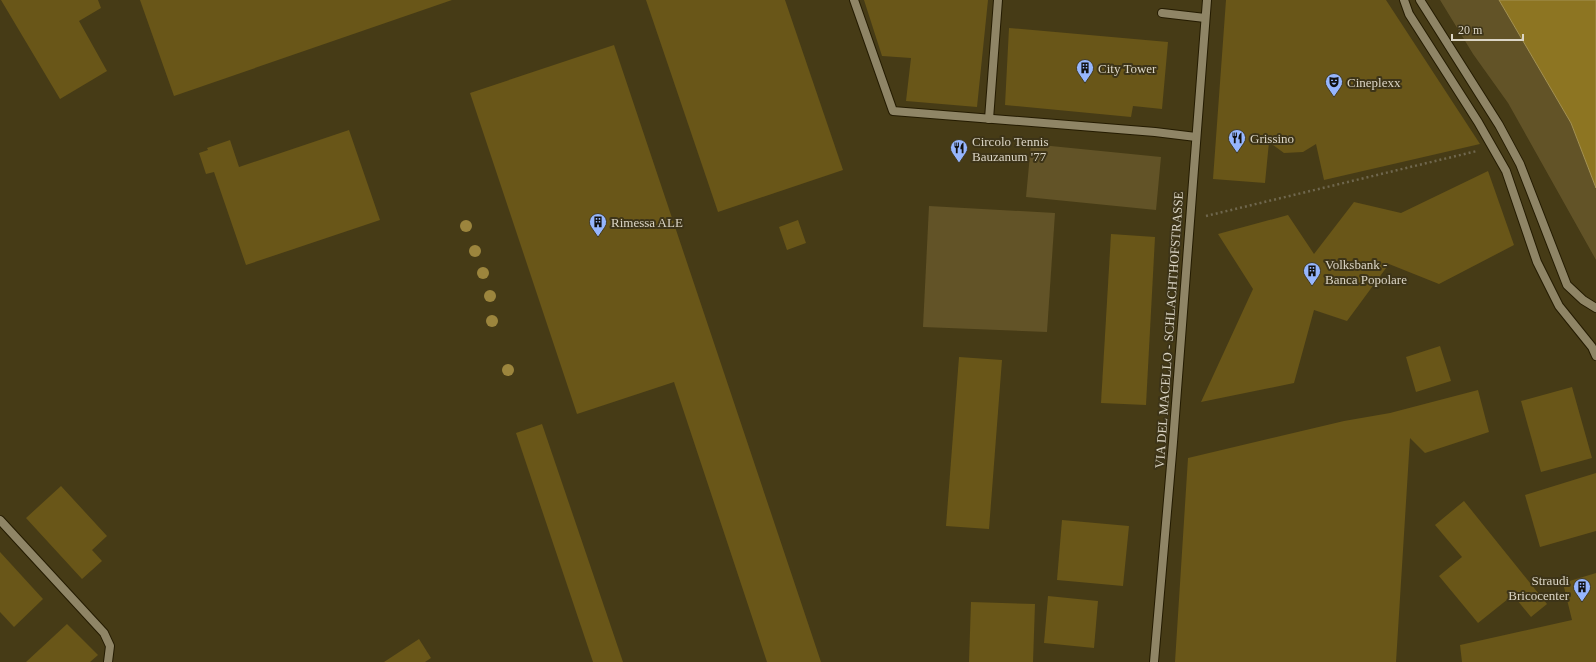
<svg xmlns="http://www.w3.org/2000/svg" width="1596" height="662" viewBox="0 0 1596 662" font-family="Georgia,serif">
  <style>
    .built { fill: #463b16 }
    .green { fill: #625327 }
    .water { fill: #8d7522; stroke: #a49253 }
    .building { fill: #695618 }
    .lines { fill: none; stroke-linecap: round; stroke-linejoin: round }
    .service-casing { stroke: #241b01; stroke-width: 10 }
    .minor-casing { stroke: #241b01; stroke-width: 10 }
    .path { stroke: #6f674e; stroke-width: 2.5; stroke-dasharray: 2 3; stroke-linecap: butt }
    .service { stroke: #8f8566; stroke-width: 8 }
    .minor { stroke: #8f8566; stroke-width: 8 }
    .tree { fill: #9c853d }
    .labels { text-anchor: middle; dominant-baseline: central; stroke-width: 4; stroke-linejoin: round; paint-order: stroke }
    .poi-label { font-size: 13px; fill: #dbd5c5; stroke: #3d3418; text-anchor: start }
    .street-label { font-size: 13px; fill: #dbd5c5; stroke: #3d3418 }
  </style>
  <rect width="100%" height="100%" fill="#3d3418"/>
  <!-- built -->
  <path class="built" d="M0 0H1440L1473 54 1508 103 1596 260V662H0Z"/>
  <!-- green -->
  <g class="green">
    <path d="M1440 0H1499L1571 123 1596 188V260L1508 103 1473 54Z"/>
    <path d="M1031 144 1161 157 1156 210 1026 197Z"/>
    <path d="M929 206 1055 213 1047 332 923 327Z"/>
  </g>
  <!-- water -->
  <path class="water" d="M1499 0H1596V188L1571 123Z"/>
  <!-- building -->
  <g class="building">
    <path d="M1 0H98L101 8 79 21 107 71 60 99Z"/>
    <path d="M140 0H452L174 96Z"/>
    <path d="M646 0H785L843 170 718 212Z"/>
    <path d="M864 0H988L977 107 906 101 911 58 882 56Z"/>
    <path d="M1226 0H1386L1480 144 1324 180 1316 144 1303 152 1284 153 1269 142 1265 183 1213 179Z"/>
    <path d="M1009 28 1168 42 1162 109 1133 106 1131 117 1005 105Z"/>
    <path d="M614 45 821 662H767L674 382 577 414 470 93Z"/>
    <path d="M349 130 380 220 246 265 214 172 206 174 199 153 208 150 207 148 230 140 239 167Z"/>
    <path d="M1488 171 1514 245 1439 284 1389 264 1347 321 1314 310 1294 383 1201 402 1253 289 1218 234 1288 215 1314 254 1354 202 1401 213Z"/>
    <path d="M798 220 806 243 787 250 779 227Z"/>
    <path d="M1111 234 1155 237 1146 405 1101 403Z"/>
    <path d="M1440 346 1451 381 1416 392 1406 357Z"/>
    <path d="M959 357 1002 360 989 529 946 526Z"/>
    <path d="M1572 387 1592 458 1541 472 1521 401Z"/>
    <path d="M1478 390 1489 432 1425 453 1410 438 1396 662H1175L1188 458 1344 421 1390 413Z"/>
    <path d="M542 424 623 662H593L516 433Z"/>
    <path d="M1596 473V531L1540 547 1525 495Z"/>
    <path d="M61 486 107 536 92 550 102 561 82 579 26 518Z"/>
    <path d="M1464 501 1547 604 1531 617 1513 595 1478 623 1439 576 1462 557 1435 525Z"/>
    <path d="M1062 520 1129 526 1123 586 1057 580Z"/>
    <path d="M0 552 43 599 14 627 0 612Z"/>
    <path d="M1596 573V662H1462L1460 645 1572 620 1563 583Z"/>
    <path d="M1048 596 1098 601 1094 648 1044 643Z"/>
    <path d="M971 602 1035 604 1033 662H969Z"/>
    <path d="M67 624 98 655 90 662H26Z"/>
    <path d="M419 639 431 658 425 662H384Z"/>
  </g>
  <g class="lines">
    <defs>
      <g id="service">
        <path d="M854 0 893 111 1155 132 1196 137"/>
        <path d="M1162 13 1205 18"/>
        <path d="M989 119 998 0"/>
      </g>
      <g id="minor">
        <path d="M1404 0 1409 14 1478 122 1506 171 1537 262 1559 306 1592 347 1596 356"/>
        <path d="M1420 0 1499 125 1520 164 1567 285 1583 300 1596 308"/>
        <path d="M0 520 104 633 110 646 108 662"/>
        <path d="M1154 662 1173 442 1207 0"/>
      </g>
    </defs>
    <!-- service casing -->
    <use href="#service" class="service-casing"/>
    <!-- minor casing -->
    <use href="#minor" class="minor-casing"/>
    <!-- path -->
    <path class="path" d="M1206 216 1477 151"/>
    <!-- service -->
    <use href="#service" class="service"/>
    <!-- minor -->
    <use href="#minor" class="minor"/>
  </g>
  <!-- trees -->
  <g class="tree">
    <circle cx="466" cy="226" r="6"/>
    <circle cx="475" cy="251" r="6"/>
    <circle cx="483" cy="273" r="6"/>
    <circle cx="490" cy="296" r="6"/>
    <circle cx="492" cy="321" r="6"/>
    <circle cx="508" cy="370" r="6"/>
  </g>
  <!-- icons -->
  <defs>
    <symbol id="building-pin" viewBox="-11 -11 22 30"><path d="M0 17L-7.5 6A9.5 9.5 0 1 1 7.5 6Z" fill="#96b6fd" stroke="#3d3418"/><path d="M-4-6H4V6H1V3H-1V6H-4ZM-2.5-4.3h1.7v1.8h-1.7ZM.8-4.3h1.7v1.8H.8ZM-2.5-1h1.7V.8h-1.7ZM.8-1h1.7V.8H.8Z" fill="#111"/></symbol>
    <symbol id="theatre-pin" viewBox="-11 -11 22 30"><path d="M0 17L-7.5 6A9.5 9.5 0 1 1 7.5 6Z" fill="#96b6fd" stroke="#3d3418"/><path d="M-5-5.5Q0-4 5-5.5V0Q5 5 0 6Q-5 5-5 0ZM-3.3-2.5H-1v1.5H-3.3ZM1-2.5H3.3v1.5H1ZM-2.8 1Q0 5.5 2.8 1Z" fill="#111"/></symbol>
    <symbol id="restaurant-pin" viewBox="-11 -11 22 30"><path d="M0 17L-7.5 6A9.5 9.5 0 1 1 7.5 6Z" fill="#96b6fd" stroke="#3d3418"/><path d="M-5-6h1v4h1v-4h1v4h1v-4h1v5L-1.5 .5V6h-2V.5L-5-1ZM5-6V6H3V1.5H1.5Q1.5-4 5-6Z" fill="#111"/></symbol>
  </defs>
  <g fill-rule="evenodd">
    <use href="#building-pin" x="1075" y="58" width="20" height="27"/>
    <use href="#theatre-pin" x="1324" y="72" width="20" height="27"/>
    <use href="#restaurant-pin" x="1227" y="128" width="20" height="27"/>
    <use href="#restaurant-pin" x="949" y="138" width="20" height="27"/>
    <use href="#building-pin" x="588" y="212" width="20" height="27"/>
    <use href="#building-pin" x="1302" y="261" width="20" height="27"/>
    <use href="#building-pin" x="1572" y="577" width="20" height="27"/>
  </g>
  <g class="labels">
    <!-- poi labels -->
    <g class="poi-label">
      <text x="1098" y="68">City Tower</text>
      <text x="1347" y="82">Cineplexx</text>
      <text x="1250" y="138">Grissino</text>
      <text x="972" y="141">Circolo Tennis<tspan x="972" dy="15">Bauzanum '77</tspan></text>
      <text x="611" y="222">Rimessa ALE</text>
      <text x="1325" y="264">Volksbank -<tspan x="1325" dy="15">Banca Popolare</tspan></text>
      <text x="1569" y="580" text-anchor="end">Straudi<tspan x="1569" dy="15">Bricocenter</tspan></text>
    </g>
    <!-- street labels -->
    <g class="street-label">
      <text transform="translate(1169 330) rotate(-86)">VIA DEL MACELLO - SCHLACHTHOFSTRASSE</text>
    </g>
  </g>
  <!-- scale -->
  <path d="M1452 34v6h71v-6" fill="none" stroke="#dbd5c5" stroke-width="2"/>
  <text x="1458" y="34" font-size="12" fill="#dbd5c5" stroke="#3d3418" stroke-width="3" paint-order="stroke">20 m</text>
</svg>
